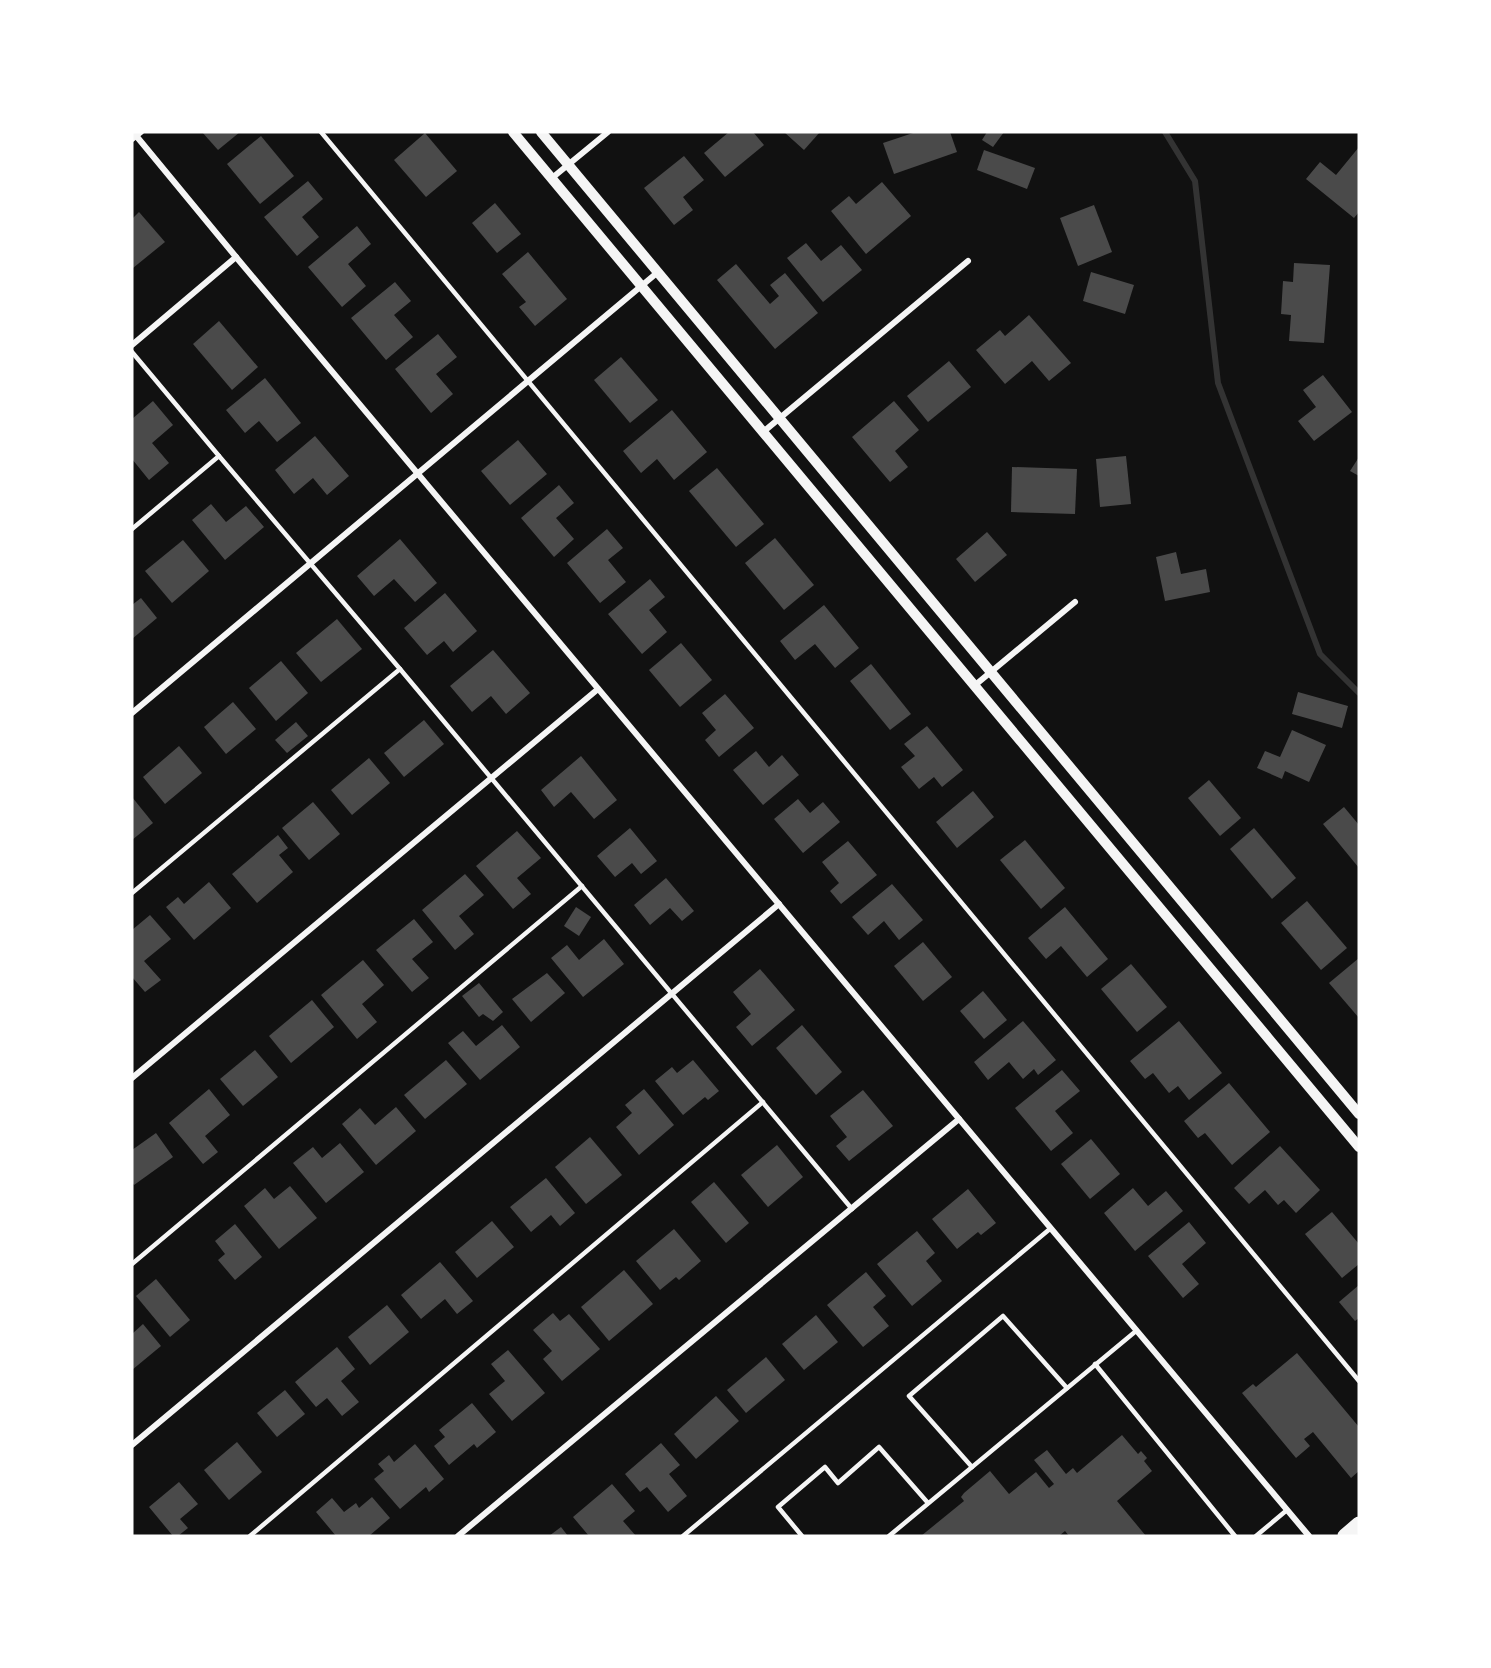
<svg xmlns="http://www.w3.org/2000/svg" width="1491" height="1668" viewBox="0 0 1491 1668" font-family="'Work Sans',sans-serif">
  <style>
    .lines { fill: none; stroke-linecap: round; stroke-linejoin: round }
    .stream { stroke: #333; stroke-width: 6 }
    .building { fill: #4a4a4a }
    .service { stroke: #f5f5f5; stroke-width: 4.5 }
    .minor { stroke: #f5f5f5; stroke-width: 6 }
    .tertiary { stroke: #f5f5f5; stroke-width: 10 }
    .primary { stroke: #f5f5f5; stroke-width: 15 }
  </style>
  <rect width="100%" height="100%" fill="#111"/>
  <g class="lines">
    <!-- stream -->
    <path class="stream" d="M1165 132 1195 181 1218 383 1320 654 1359 693"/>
  </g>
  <!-- building -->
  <g class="building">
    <path d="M202 132H240L218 150Z"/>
    <path d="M729 132H753L764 145 725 177 704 153Z"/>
    <path d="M784 132H820L804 150Z"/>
    <path d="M916 132H950L957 152 894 174 883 143Z"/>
    <path d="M987 132H1004L993 147 982 140Z"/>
    <path d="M425 133 457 171 426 197 394 160Z"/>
    <path d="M261 136 294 176 260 204 227 164Z"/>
    <path d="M1359 147V212L1354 218 1306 179 1320 162 1336 175Z"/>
    <path d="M984 150 1035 168 1027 189 977 170Z"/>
    <path d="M684 156 704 180 683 197 693 210 674 225 644 188Z"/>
    <path d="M308 181 323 199 302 217 319 237 297 256 264 217Z"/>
    <path d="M882 182 911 216 866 254 831 211 849 196 856 204Z"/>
    <path d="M495 203 521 234 497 253 472 223Z"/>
    <path d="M1094 205 1112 252 1078 266 1060 218Z"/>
    <path d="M139 212 165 242 133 268 132 219Z"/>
    <path d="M357 226 371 244 348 264 366 286 342 307 308 267Z"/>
    <path d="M806 243 821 261 841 245 862 270 823 302 787 258Z"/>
    <path d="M528 252 567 299 535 326 519 307 526 302 502 274Z"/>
    <path d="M1294 263 1330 265 1324 343 1289 341 1291 315 1281 314 1283 281 1293 282Z"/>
    <path d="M736 264 770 304 779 296 770 285 785 273 818 313 775 349 717 280Z"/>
    <path d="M1091 272 1134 285 1125 314 1083 301Z"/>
    <path d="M395 282 411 301 394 315 413 337 386 360 351 318Z"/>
    <path d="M1029 315 1071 363 1049 381 1032 361 1005 384 976 350 1000 330 1005 336Z"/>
    <path d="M219 321 258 367 232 390 193 344Z"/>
    <path d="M438 334 457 357 436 374 453 394 431 413 395 369Z"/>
    <path d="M621 357 658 400 630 423 594 380Z"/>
    <path d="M949 361 971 387 928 422 907 396Z"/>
    <path d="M1323 375 1352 412 1314 441 1298 421 1316 407 1303 390Z"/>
    <path d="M265 378 301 423 277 442 259 421 245 433 226 410Z"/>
    <path d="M153 401 173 425 152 443 169 463 149 480 132 459V419Z"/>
    <path d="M894 401 919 430 895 451 908 467 890 482 852 437Z"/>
    <path d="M672 410 707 452 674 480 657 459 641 473 623 451Z"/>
    <path d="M315 436 349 476 327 495 313 478 294 494 275 470Z"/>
    <path d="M518 440 547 474 510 505 481 471Z"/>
    <path d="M1126 456 1131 504 1100 507 1096 459Z"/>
    <path d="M1359 457V476L1350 471Z"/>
    <path d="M1012 467 1077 469 1075 514 1011 512Z"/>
    <path d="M717 468 764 524 736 547 689 491Z"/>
    <path d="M559 485 574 503 556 518 574 539 554 557 521 518Z"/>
    <path d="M211 504 226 522 246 506 264 527 225 560 192 520Z"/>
    <path d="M607 529 623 548 608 560 626 582 600 603 567 563Z"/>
    <path d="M987 532 1007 555 975 582 956 559Z"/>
    <path d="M775 538 814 585 784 610 745 563Z"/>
    <path d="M400 539 437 583 415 602 394 579 374 596 357 576Z"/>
    <path d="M183 540 209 571 172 603 145 571Z"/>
    <path d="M1176 552 1181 574 1206 569 1210 592 1165 601 1156 557Z"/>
    <path d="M650 579 665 597 649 610 667 632 642 654 608 614Z"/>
    <path d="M445 593 477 631 453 652 444 641 427 655 404 628Z"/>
    <path d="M141 598 157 618 132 639V605Z"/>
    <path d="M824 605 859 648 835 668 815 644 795 660 780 641Z"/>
    <path d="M337 619 362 649 321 682 296 653Z"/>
    <path d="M681 643 712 680 680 707 649 670Z"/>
    <path d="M493 650 530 693 506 714 491 696 472 712 450 686Z"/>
    <path d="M281 661 308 693 276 721 249 688Z"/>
    <path d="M871 664 911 714 890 730 850 681Z"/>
    <path d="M1298 692 1348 706 1342 728 1292 714Z"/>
    <path d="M725 694 754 728 719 757 705 740 716 730 702 713Z"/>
    <path d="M233 702 256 729 226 754 204 727Z"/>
    <path d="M424 720 444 744 404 777 384 753Z"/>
    <path d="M296 722 308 736 287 753 275 740Z"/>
    <path d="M927 726 963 770 942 787 934 777 919 789 901 767 915 756 904 744Z"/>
    <path d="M1292 730 1326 745 1309 782 1285 771 1282 779 1257 768 1265 751 1280 757Z"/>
    <path d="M179 746 202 773 165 804 143 777Z"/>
    <path d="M756 751 769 767 782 755 799 775 763 805 733 770Z"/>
    <path d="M581 756 617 800 594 819 571 792 554 807 541 790Z"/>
    <path d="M369 758 390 783 352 815 331 790Z"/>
    <path d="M1209 780 1241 818 1220 836 1188 798Z"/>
    <path d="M973 791 994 817 957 848 936 822Z"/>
    <path d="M132 797 153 823 132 840Z"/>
    <path d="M798 799 810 813 823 802 840 822 803 853 774 819Z"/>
    <path d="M313 802 340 834 309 860 282 828Z"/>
    <path d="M1344 807 1359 825V868L1323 824Z"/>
    <path d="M630 828 657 861 641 874 632 863 615 877 597 856Z"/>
    <path d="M1254 828 1296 878 1272 899 1230 849Z"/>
    <path d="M517 831 541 858 517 878 531 894 513 909 476 866Z"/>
    <path d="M278 835 288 848 279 855 293 872 257 903 232 874Z"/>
    <path d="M1025 840 1065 888 1041 909 1000 860Z"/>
    <path d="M848 841 877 875 841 904 830 891 839 883 822 862Z"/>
    <path d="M465 874 484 895 459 916 474 934 455 950 422 910Z"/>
    <path d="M666 878 694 911 682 921 670 908 650 925 634 905Z"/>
    <path d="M209 882 231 908 194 940 166 907 178 897 184 904Z"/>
    <path d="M892 884 923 920 899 940 884 921 868 935 852 917Z"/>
    <path d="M1307 901 1347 948 1321 970 1281 923Z"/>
    <path d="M576 907 591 917 579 936 564 926Z"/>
    <path d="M1065 907 1108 959 1087 977 1061 946 1046 959 1028 938Z"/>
    <path d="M150 915 171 939 144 961 161 980 145 992 132 977V930Z"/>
    <path d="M414 919 433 942 412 959 429 978 412 992 376 950Z"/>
    <path d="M604 939 624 964 583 997 551 958 567 945 579 960Z"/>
    <path d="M923 942 952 977 923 1001 894 966Z"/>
    <path d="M1359 958V1018L1329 983Z"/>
    <path d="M363 960 384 985 362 1004 377 1022 357 1039 321 995Z"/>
    <path d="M1131 964 1167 1007 1137 1032 1101 989Z"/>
    <path d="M760 969 795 1010 752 1046 736 1027 751 1014 733 992Z"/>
    <path d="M547 973 565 993 531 1022 512 999Z"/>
    <path d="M479 983 503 1012 493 1021 483 1014 479 1017 462 996Z"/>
    <path d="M983 991 1007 1020 984 1039 960 1011Z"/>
    <path d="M312 1000 334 1027 291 1063 269 1036Z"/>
    <path d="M1023 1021 1056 1060 1038 1075 1034 1069 1023 1079 1009 1062 988 1080 974 1062Z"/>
    <path d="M1179 1021 1222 1073 1189 1100 1178 1086 1169 1093 1153 1073 1145 1079 1130 1061Z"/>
    <path d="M502 1025 520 1047 480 1080 448 1043 463 1031 476 1046Z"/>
    <path d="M802 1025 842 1072 816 1095 776 1048Z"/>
    <path d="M255 1050 278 1077 243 1106 220 1079Z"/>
    <path d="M446 1060 467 1084 425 1119 404 1095Z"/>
    <path d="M693 1060 719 1091 708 1100 705 1097 683 1115 655 1081 672 1067 677 1073Z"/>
    <path d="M1062 1070 1080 1091 1055 1111 1073 1133 1051 1151 1015 1108Z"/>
    <path d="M1229 1083 1270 1132 1232 1165 1205 1133 1198 1138 1184 1121Z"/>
    <path d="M209 1089 230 1115 205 1136 218 1152 203 1164 169 1123Z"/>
    <path d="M644 1089 674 1125 639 1155 616 1127 632 1113 625 1105Z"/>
    <path d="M863 1090 893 1126 849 1161 836 1146 847 1137 830 1116Z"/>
    <path d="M396 1107 416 1131 376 1165 342 1124 360 1108 375 1125Z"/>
    <path d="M156 1133 173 1157 134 1185 132 1182V1150Z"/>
    <path d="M590 1137 622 1175 586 1204 555 1167Z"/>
    <path d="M1091 1139 1120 1174 1090 1199 1061 1164Z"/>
    <path d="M340 1143 364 1172 326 1203 293 1163 313 1147 322 1158Z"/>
    <path d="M777 1145 803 1177 768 1207 741 1175Z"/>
    <path d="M1280 1146 1320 1190 1296 1213 1284 1200 1278 1205 1265 1190 1249 1204 1234 1188Z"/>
    <path d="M546 1178 575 1213 560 1226 551 1215 531 1232 510 1207Z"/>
    <path d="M714 1182 749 1223 726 1243 691 1202Z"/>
    <path d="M290 1186 317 1218 279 1249 244 1206 265 1188 274 1199Z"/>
    <path d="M1133 1188 1148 1206 1166 1191 1183 1211 1135 1251 1104 1213Z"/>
    <path d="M968 1189 996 1223 981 1235 978 1232 957 1249 932 1219Z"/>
    <path d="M1332 1212 1359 1244V1264L1342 1278 1305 1234Z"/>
    <path d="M492 1221 514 1247 477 1278 455 1252Z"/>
    <path d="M1189 1222 1206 1243 1182 1264 1199 1284 1183 1298 1148 1256Z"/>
    <path d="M235 1224 262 1257 235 1280 218 1260 225 1254 215 1241Z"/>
    <path d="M674 1229 701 1261 679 1280 676 1277 660 1290 636 1261Z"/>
    <path d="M917 1231 935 1253 926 1261 942 1281 912 1306 877 1264Z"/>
    <path d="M440 1262 473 1301 457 1314 445 1299 421 1319 401 1295Z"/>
    <path d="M624 1270 653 1304 609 1341 581 1307Z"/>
    <path d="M866 1272 886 1296 873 1307 889 1326 863 1347 827 1305Z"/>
    <path d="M156 1279 190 1320 170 1337 136 1296Z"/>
    <path d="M1359 1285V1318L1355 1321 1339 1302Z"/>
    <path d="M387 1305 409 1332 370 1365 348 1337Z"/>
    <path d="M553 1313 560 1321 569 1314 600 1349 562 1381 543 1359 552 1351 533 1330Z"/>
    <path d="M816 1315 838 1342 804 1370 782 1344Z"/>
    <path d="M143 1324 161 1346 132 1370V1334Z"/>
    <path d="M337 1347 355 1369 341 1381 359 1402 342 1416 327 1398 316 1407 295 1382Z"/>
    <path d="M508 1350 545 1393 512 1421 489 1394 505 1381 491 1364Z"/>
    <path d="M1297 1353 1359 1427V1471L1351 1478 1313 1432 1304 1439 1310 1446 1296 1458 1242 1393 1253 1384 1256 1387Z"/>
    <path d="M766 1357 785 1380 746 1413 727 1390Z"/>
    <path d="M285 1390 305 1414 277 1437 257 1413Z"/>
    <path d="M716 1396 739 1421 696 1459 674 1434Z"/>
    <path d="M472 1403 496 1432 477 1448 474 1444 449 1465 434 1446 445 1437 439 1430Z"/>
    <path d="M1122 1435 1138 1454 1141 1451 1147 1458 1144 1461 1152 1471 1117 1501 1146 1536H1069L1065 1531 1059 1536H921L964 1501 961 1497 964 1493 990 1471 1009 1494 1036 1472 1049 1488 1054 1484 1034 1460 1047 1450 1066 1474 1073 1468 1077 1473Z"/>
    <path d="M237 1442 262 1472 229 1500 204 1470Z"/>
    <path d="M661 1443 680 1465 669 1474 687 1496 668 1512 647 1487 640 1492 625 1474Z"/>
    <path d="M415 1444 444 1479 429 1492 426 1487 400 1509 374 1479 384 1471 378 1464 389 1455 394 1462Z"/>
    <path d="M179 1482 198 1504 180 1519 188 1528 178 1536H173L149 1507Z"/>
    <path d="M612 1484 635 1511 623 1521 636 1536H589L573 1517Z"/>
    <path d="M372 1497 390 1518 369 1536H336L316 1512 332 1498 344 1512 356 1503 359 1508Z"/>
    <path d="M561 1527 568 1536H549Z"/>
  </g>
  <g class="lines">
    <!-- service -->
    <g class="service">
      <path d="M321 132 1359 1381"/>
      <path d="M132 140 142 132"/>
      <path d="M132 352 219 456"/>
      <path d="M132 529 219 456 400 669 852 1209"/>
      <path d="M132 893 400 669"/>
      <path d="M132 1264 582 886"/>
      <path d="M1095 1364 1235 1536"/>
      <path d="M972 1467 909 1396 1003 1316 1067 1388"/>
      <path d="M250 1536 763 1102"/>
      <path d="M683 1536 1051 1228"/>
      <path d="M802 1536 778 1507 825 1467 838 1483 879 1447 928 1503"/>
      <path d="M889 1536 1136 1331"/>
      <path d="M1256 1536 1287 1510"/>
    </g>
    <!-- minor -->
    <g class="minor">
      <path d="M133 132 236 257 1309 1536"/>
      <path d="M552 178 608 132"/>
      <path d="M132 345 236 257"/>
      <path d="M762 433 968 261"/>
      <path d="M974 686 1075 602"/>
      <path d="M132 713 658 272"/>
      <path d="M132 1078 598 689"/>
      <path d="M132 1445 779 904"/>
      <path d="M458 1536 959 1119"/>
    </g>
    <!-- tertiary -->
    <g class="tertiary">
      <path d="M513 132 1359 1147"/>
      <path d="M541 132 1359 1114"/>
    </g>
    <!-- primary -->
    <path class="primary" d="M1345 1536 1359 1524"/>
  </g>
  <!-- border -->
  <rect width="1491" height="1668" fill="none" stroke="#ffffff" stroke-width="267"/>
</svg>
